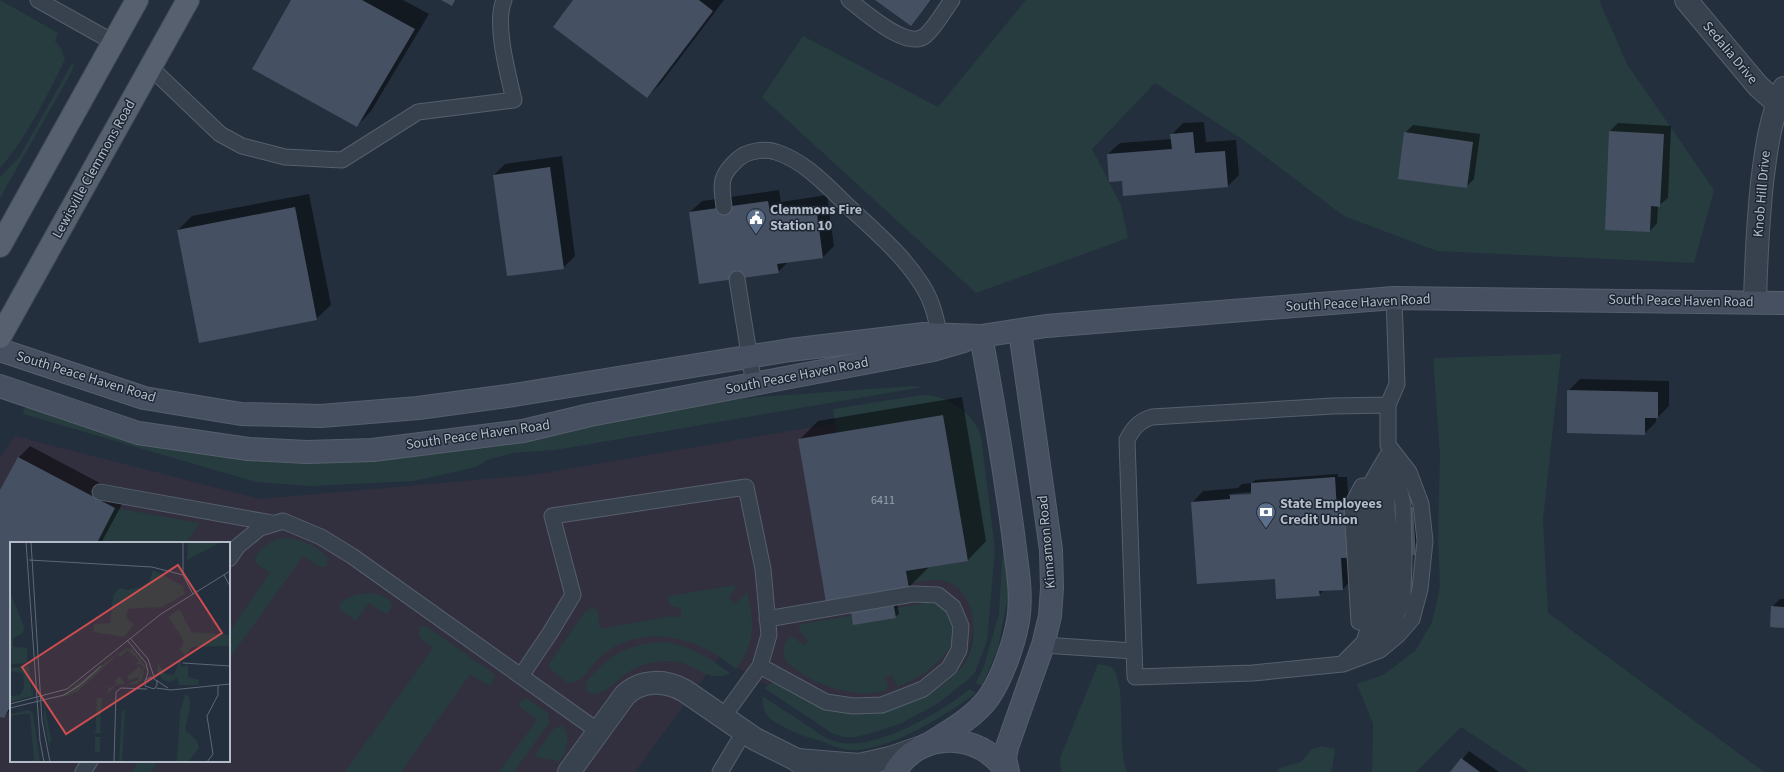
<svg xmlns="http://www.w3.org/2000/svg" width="1784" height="772" viewBox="0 0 1784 772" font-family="'Source Sans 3',sans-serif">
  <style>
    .medical { fill: #32303f; fill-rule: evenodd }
    .green { fill: #263c3f }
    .shadow { fill: #0007; fill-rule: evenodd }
    .building { fill: #455162 }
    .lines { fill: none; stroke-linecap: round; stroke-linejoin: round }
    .lane-casing { stroke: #565f6c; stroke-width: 17 }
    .street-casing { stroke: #565f6c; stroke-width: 24 }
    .secondary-casing { stroke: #565f6c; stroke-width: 24 }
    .primary-casing { stroke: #414a57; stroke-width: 24 }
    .lane { stroke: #38414e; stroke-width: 15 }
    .street { stroke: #38414e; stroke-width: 22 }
    .secondary { stroke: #465061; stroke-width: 22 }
    .primary { stroke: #56606e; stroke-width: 22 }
    .labels { text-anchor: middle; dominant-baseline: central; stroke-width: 3; stroke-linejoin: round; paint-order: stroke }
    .number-label { font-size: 12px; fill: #98a1af }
    .street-label { font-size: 14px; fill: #b4bcc9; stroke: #1d2633 }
    .poi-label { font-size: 14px; font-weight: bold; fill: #b4bcc9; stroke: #1d2633; text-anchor: start }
    .inset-road { fill: none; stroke: #5e6776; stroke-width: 1 }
    .view { fill: #ce4d50; fill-opacity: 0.15; stroke: #ce4d50; stroke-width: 2 }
    .inset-edge { fill: none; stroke: #b4bcc9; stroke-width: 2 }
  </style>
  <rect width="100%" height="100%" fill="#242f3e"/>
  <!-- medical -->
  <path class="medical" d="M935 406 961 419 987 569 968 656 952 684 858 731 790 699 719 657 635 772H0V458L15 436 260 499 533 475ZM11 543H229V761H11Z"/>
  <!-- green -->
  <g class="green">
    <path d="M0 0 58 33 55 41 61 48 65 59C49 93 25 140 0 168Z"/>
    <path d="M1026 0H1599L1627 64 1714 190 1694 263 1437 251 1344 216 1242 139 1155 83 1092 149 1121 205 1128 238 976 293 762 97 803 36 938 107Z"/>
    <path d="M74 64 72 71 0 198V177L20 156 71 65Z"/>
    <path d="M1561 354 1543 520 1548 613 1764 772H1529L1461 727 1416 772H1372L1373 724 1357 684 1383 675 1416 650 1432 622 1440 587 1438 536 1440 455 1433 358Z"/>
    <path d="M914 386 923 387 555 450 513 453 487 460 476 467 414 481 310 486 256 482 23 414 26 403 230 454 679 408 746 398Z"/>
    <path d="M922 395C946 394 974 413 981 436L995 550 987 641 975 672 971 677 940 702 902 723 872 733 855 737H843L832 733 764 688 774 682 780 683C800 694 822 710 846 713 881 718 948 693 966 661 981 635 975 583 938 580 928 579 918 582 909 584L906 571 968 561 943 415 836 433 833 409Z"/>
    <path d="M989 439 1006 521 1009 592 998 648 982 686 976 683 984 666 999 614 1001 578 1003 550Z"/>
    <path d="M115 508 200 523 186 543H97Z"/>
    <path d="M283 538C299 538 319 546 328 559L326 567 318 566 303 556 229 659V632L270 573 257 564 254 559C261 547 269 541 283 538Z"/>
    <path d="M737 585 729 599 735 604 747 592C755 623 755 643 736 669 700 638 646 622 605 653 595 660 589 672 580 679 577 682 572 682 568 683L551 670 549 664 551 661 583 614 592 607 597 610 600 629 672 616 680 618 682 609 671 606 667 599 669 596Z"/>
    <path d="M369 593C378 594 390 596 392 606L388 613H384L369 603 356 621 340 610V603C349 596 358 594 369 593Z"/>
    <path d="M925 603H935L943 606C947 614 954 623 954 632 954 656 919 679 899 686L896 684 891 675 884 678 888 685 886 690C857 701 804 683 785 659 783 651 783 642 791 636L804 645 808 641 798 629 802 624Z"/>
    <path d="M422 626 427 627 490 671 495 676 492 684 489 686 470 674 401 772H345L433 648 419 637V628Z"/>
    <path d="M661 642C687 644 710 658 730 673 711 683 699 668 682 663 673 660 662 661 654 662 644 664 634 668 626 674 614 681 602 700 587 692L585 683C609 656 624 645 661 642Z"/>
    <path d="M1098 664 1112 667C1128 689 1116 742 1127 772H1061L1060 758Z"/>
    <path d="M970 689 976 693C948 714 885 753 850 750 840 749 833 746 824 742 812 738 801 736 790 730 771 720 763 719 762 696 776 705 791 715 805 724 814 730 824 738 834 741 873 754 941 712 970 689Z"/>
    <path d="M526 698 548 713 549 723 514 772H499L537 720 519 706 520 702Z"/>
    <path d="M563 726C570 739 569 750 559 761L534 757 554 728Z"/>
    <path d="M1322 746 1335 749 1332 770 1330 772H1277L1279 768 1301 762 1312 749Z"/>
    <path d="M139 761H158L151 772H132Z"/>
  </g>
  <!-- shadow -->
  <g class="shadow">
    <path d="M292 0H403L429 14 371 111 357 126Z"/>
    <path d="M575 0H724L661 83 647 97Z"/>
    <path d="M877 0H932L911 25Z"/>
    <path d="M1204 122 1206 142 1236 140 1239 175 1228 186 1123 180 1108 154 1120 143 1172 139 1171 135 1183 123Z"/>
    <path d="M1618 123 1671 126 1668 198 1658 206 1657 223 1650 231 1610 131Z"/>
    <path d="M1413 125 1480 134 1474 179 1466 187 1405 133Z"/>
    <path d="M562 156 575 256 563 268 494 175 505 164Z"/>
    <path d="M779 190 781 202 827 195 834 246 823 257 789 261 778 272 690 212 702 201Z"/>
    <path d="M309 194 331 305 316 319 178 230 192 216Z"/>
    <path d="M1580 379 1669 381V406L1658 417H1656V422L1644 434 1568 391Z"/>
    <path d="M962 397 986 541 968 560 927 566 928 568 909 587 895 589 899 614 895 617 850 598 799 440 818 421Z"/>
    <path d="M30 446 126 497 101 543H11V710L3 717 0 715V492L19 457Z"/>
    <path d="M1338 474V477H1347L1349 507 1416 504 1419 550 1416 554 1353 556 1354 577 1343 589 1324 590 1319 595 1276 578 1192 503 1203 491 1238 488 1242 484 1252 483 1255 480ZM1252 492V494L1229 496V494Z"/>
    <path d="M1780 599H1784V627L1772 607Z"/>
    <path d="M1469 751 1499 772H1452Z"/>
  </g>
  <!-- building -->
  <g class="building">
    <path d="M291 0H362L415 29 357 127 252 69Z"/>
    <path d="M441 0H455L452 6Z"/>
    <path d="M573 0H699L713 11 647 98 553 27Z"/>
    <path d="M875 0H931L911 26Z"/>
    <path d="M1609 131 1664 134 1660 207 1651 206 1650 232 1605 230Z"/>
    <path d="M1193 132 1195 153 1225 151 1228 187 1123 196 1122 181 1109 182 1107 154 1172 149 1170 134Z"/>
    <path d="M1404 132 1473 142 1467 188 1398 179Z"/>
    <path d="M550 167 564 269 507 276 493 175Z"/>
    <path d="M768 201 770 212 816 206 823 258 777 264 779 273 699 284 689 212Z"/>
    <path d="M295 207 317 320 199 343 177 230Z"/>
    <path d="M1567 390 1658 392V418H1645V435L1567 433Z"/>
    <path d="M943 415 968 561 906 571 909 588 891 591 896 618 853 625 849 598 826 602 798 439Z"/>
    <path d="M18 457 115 508 97 543H11V705L4 718 0 717V490Z"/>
    <path d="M1335 477 1337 510 1413 507 1416 555 1341 558 1343 590 1319 591 1320 596 1276 599 1275 579 1197 584 1191 502 1230 499V495L1251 494V483Z"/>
    <path d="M1771 606 1784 607V628L1770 627Z"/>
    <path d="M1461 758 1480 772H1450Z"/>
  </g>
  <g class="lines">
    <defs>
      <g id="lane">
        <path d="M38 0 113 42"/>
        <path d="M849 0C864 11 908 52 926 35 936 26 944 11 952 0"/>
        <path d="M150 67 220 134 242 146 285 157 342 160 418 112 514 100C508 74 494 24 504 0"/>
        <path d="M724 207C721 183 719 176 738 159 747 151 765 148 776 152 805 161 828 187 850 208 876 232 903 255 922 285 933 302 938 324 940 343"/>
        <path d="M737 279 754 385"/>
        <path d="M1388 405V445L1409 472 1421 504 1425 541 1420 589 1412 619 1398 635 1380 650 1343 664 1253 673 1135 677 1127 440C1133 428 1139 421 1152 417L1333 406 1388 405 1397 384 1394 298"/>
        <path d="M1388 463C1388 477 1386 492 1387 506 1388 541 1399 580 1388 614"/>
        <path d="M100 492 272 523"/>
        <path d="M229 559 238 546 260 528 283 521 321 537 352 556 598 731"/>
        <path d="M1359 622 1352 505 1362 486"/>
        <path d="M1376 626 1380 611 1375 504 1376 491 1380 482"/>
        <path d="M1043 645 1134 651"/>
        <path d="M1374 647 1399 610 1403 595 1404 558 1403 504 1391 453"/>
        <path d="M1345 661 1364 642 1368 629 1369 611 1363 505 1367 490 1387 456"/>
        <path d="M760 666 826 702 853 706 882 705 923 689 949 668 959 650 961 626 953 607 938 595 913 594 767 619"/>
        <path d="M521 676 550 633 573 595 552 516 746 487 763 569 769 635 760 666 723 717"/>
        <path d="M83 772 90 761"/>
        <path d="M720 772 744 732"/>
      </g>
      <g id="street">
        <path d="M1686 0 1758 86 1777 103"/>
        <path d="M1755 302C1756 262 1758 223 1762 183 1766 150 1770 118 1784 88"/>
        <path d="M797 760 859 765 890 758 919 748"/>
        <path d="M569 772 625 695C642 679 666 680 685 691L755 739 797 760 810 772"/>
      </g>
      <g id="secondary">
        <path d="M0 350 144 398 241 414 321 416 418 408 514 395 790 350 924 334 981 336 1046 326 1394 298 1784 303"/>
        <path d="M0 386 138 433 248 449 307 452 373 450 523 431 590 415 933 350 964 341"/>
        <path d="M927 745C948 732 974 718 989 697 1002 678 1014 644 1018 621 1023 593 1016 561 1013 533 1004 467 993 401 981 336"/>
        <path d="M895 772C919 730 981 731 1006 772"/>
        <path d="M1008 772 1005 758 1007 747 1043 645 1050 616 1052 588 1051 550 1020 331"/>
      </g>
      <g id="primary">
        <path d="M0 246 137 0"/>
        <path d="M0 337 188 0"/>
      </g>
    </defs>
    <!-- lane casing -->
    <use href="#lane" class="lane-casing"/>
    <!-- street casing -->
    <use href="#street" class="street-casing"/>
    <!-- secondary casing -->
    <use href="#secondary" class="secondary-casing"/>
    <!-- primary casing -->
    <use href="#primary" class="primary-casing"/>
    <!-- lane -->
    <use href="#lane" class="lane"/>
    <!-- street -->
    <use href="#street" class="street"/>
    <!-- secondary -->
    <use href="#secondary" class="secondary"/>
    <!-- primary -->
    <use href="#primary" class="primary"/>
  </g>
  <!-- icons -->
  <defs>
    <symbol id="civic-pin" viewBox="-11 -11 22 30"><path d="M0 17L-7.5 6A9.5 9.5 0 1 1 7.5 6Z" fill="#5c6f8a" stroke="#1d2633"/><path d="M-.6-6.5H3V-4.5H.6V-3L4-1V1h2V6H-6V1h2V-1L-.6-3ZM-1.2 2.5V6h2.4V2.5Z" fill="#fff"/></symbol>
    <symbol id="bank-pin" viewBox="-11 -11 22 30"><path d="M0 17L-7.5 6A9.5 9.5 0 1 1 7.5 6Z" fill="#5c6f8a" stroke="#1d2633"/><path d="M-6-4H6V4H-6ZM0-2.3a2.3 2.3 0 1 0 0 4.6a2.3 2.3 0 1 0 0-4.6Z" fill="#fff"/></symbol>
  </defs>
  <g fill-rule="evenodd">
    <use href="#civic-pin" x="745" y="207" width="22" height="30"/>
    <use href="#bank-pin" x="1255" y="501" width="22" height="30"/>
  </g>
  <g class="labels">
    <!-- number labels -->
    <g class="number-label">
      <text x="883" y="500">6411</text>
    </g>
    <!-- street labels -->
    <g class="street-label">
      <text transform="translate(1730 53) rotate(50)">Sedalia Drive</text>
      <text transform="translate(94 169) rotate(-61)">Lewisville Clemmons Road</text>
      <text transform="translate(1762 194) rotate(-85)">Knob Hill Drive</text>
      <text transform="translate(1681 301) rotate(1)">South Peace Haven Road</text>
      <text transform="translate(1358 303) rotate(-3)">South Peace Haven Road</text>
      <text transform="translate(797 376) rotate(-11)">South Peace Haven Road</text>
      <text transform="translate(86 377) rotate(17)">South Peace Haven Road</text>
      <text transform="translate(478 435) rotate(-8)">South Peace Haven Road</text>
      <text transform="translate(1047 542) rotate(-95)">Kinnamon Road</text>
    </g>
    <!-- poi labels -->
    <g class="poi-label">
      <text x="770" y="210">Clemmons Fire<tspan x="770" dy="16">Station 10</tspan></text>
      <text x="1280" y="504">State Employees<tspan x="1280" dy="16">Credit Union</tspan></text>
    </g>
  </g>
  <!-- overview -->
  <g transform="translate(10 542)">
    <rect width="220" height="220" fill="#242f3e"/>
    <path d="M178 0H211L177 18ZM143 28 173 44 175 52 152 65 118 67 116 76 124 82 114 95 84 90V82L100 81 103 54 109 46 117 48 132 45 140 38ZM0 50 14 85 13 91 3 96V105L17 106V121L0 122ZM169 67 182 90 220 93V104L181 105 176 115 170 108 173 101 171 94 158 75ZM115 106 67 150 38 160 48 156ZM116 106 123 107 135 124 125 108 136 125 137 129 135 126 132 137 127 142H118L128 138 134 126 129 122 124 123 129 119 118 108 110 115 108 113ZM171 114V125L178 123V135L189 138 188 143H169L167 136 160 140 153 138 148 131 147 120 155 132 164 133ZM19 124 22 153V126L23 154 0 160V154L10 153 14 146 13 131 0 129V126ZM129 124 132 128 129 135 118 138V134ZM110 134 115 142 106 143 98 152V144L101 146 107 140 104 139ZM175 153 179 154 180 165 175 188 187 199 189 206 178 220H167L170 170ZM84 156H94L92 157 91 174H86L87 157ZM34 162 41 198 39 204 34 176ZM19 168 23 172 30 220H22L24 217 20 172 4 173 0 175V172ZM112 168H115L112 220H109ZM86 175H91L90 189 93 191H83L86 189ZM83 195H93L90 196V210H85V196Z" fill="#263c3f"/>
    <path class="inset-road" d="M16 0 30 199 34 220M21 0 32 179 40 220M173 0V33L183 52M19 18 142 25 173 33M214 33 220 44M120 96 138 117 144 135M117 98 136 121 138 130 136 137M173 121 220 124M147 138V143L144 147 135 144V138L141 135 158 146M146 146 161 148 220 142M0 162 57 147 151 72 220 29M0 166 54 153 70 143 91 124M104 220 106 150 111 146 137 147M197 220 203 212 197 174 208 153V144"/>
    <path class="view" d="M168 23 212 91 56 192 12 125Z"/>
    <rect width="220" height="220" class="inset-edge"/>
  </g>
</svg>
